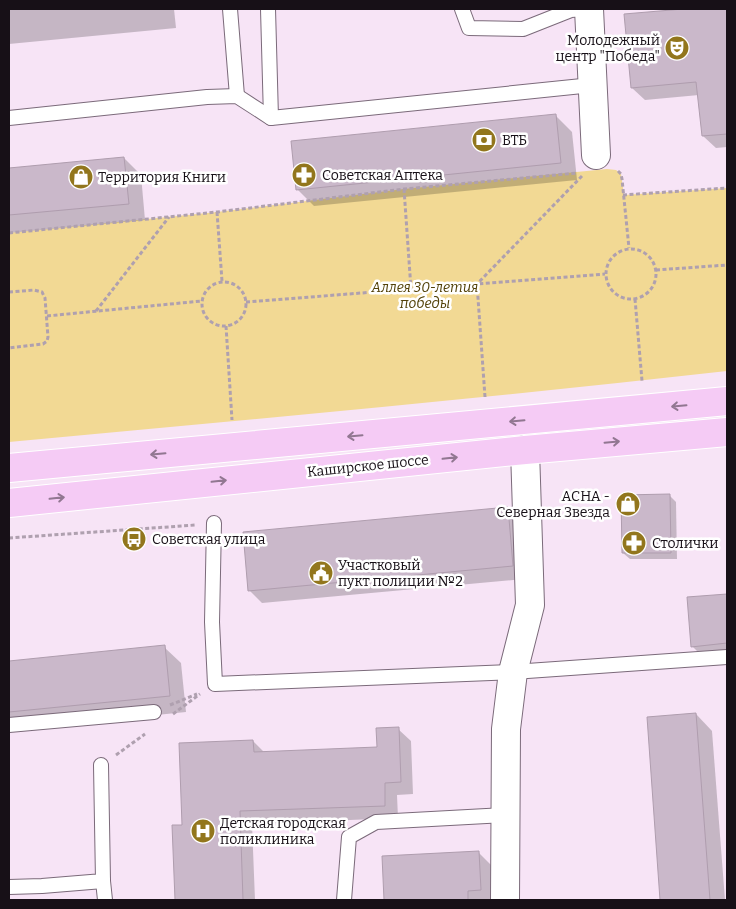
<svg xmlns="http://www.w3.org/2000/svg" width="736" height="909" viewBox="0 0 736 909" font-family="Bitter,serif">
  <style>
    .green { fill: #f2d994 }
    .shadow { fill: #0003 }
    .building { fill: #cab8ca; stroke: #af9dae }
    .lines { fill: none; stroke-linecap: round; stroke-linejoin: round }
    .lane-casing { stroke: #7b6a7a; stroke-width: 16 }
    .street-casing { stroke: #7b6a7a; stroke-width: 30 }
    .primary-casing { stroke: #fff; stroke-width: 30 }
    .path { stroke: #afa0af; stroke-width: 3; stroke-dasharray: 4 2.5; stroke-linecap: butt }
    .lane { stroke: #fff; stroke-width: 14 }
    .street { stroke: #fff; stroke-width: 28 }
    .primary { stroke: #f5cbf5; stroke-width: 28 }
    .oneway { stroke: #917791 }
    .labels { text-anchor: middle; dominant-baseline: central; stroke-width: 5; stroke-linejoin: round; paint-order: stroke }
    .poi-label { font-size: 14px; fill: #171017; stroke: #fff; text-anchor: start }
    .park-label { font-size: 14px; font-style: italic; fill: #524108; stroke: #fff }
    .street-label { font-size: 14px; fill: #171017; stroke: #fff }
  </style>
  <rect width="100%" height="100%" fill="#f7e4f6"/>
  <!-- green -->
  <path class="green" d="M607 169 616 170 621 174 624 195 727 188V371C488 398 248 420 9 442V233L217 212 404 189Z"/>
  <!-- shadow -->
  <g class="shadow">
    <path d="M9 9H174L176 28 9 44Z"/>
    <path d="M686 9H727V147L716 148 703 136 699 95 645 100 632 88Z"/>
    <path d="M555 115 572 132 577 180 314 206 297 189Z"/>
    <path d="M124 158 141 175 145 220 9 233V169Z"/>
    <path d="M669 495 676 502 677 559H630L623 553Z"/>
    <path d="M508 509 521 521 525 579 262 603 249 590Z"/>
    <path d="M727 595V661L709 663 692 646 688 599Z"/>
    <path d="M164 647 181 663 186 712 9 730V662Z"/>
    <path d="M696 714 712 731 725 900H661L648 718Z"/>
    <path d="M398 729 411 741 413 794 397 795 398 818 252 824 255 900H176L173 826H183L253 741 265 753 378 748Z"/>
    <path d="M479 853 499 873 500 900H386L383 858Z"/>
  </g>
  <!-- building -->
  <g class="building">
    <path d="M683 9H727V134L702 136 696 82 631 88 624 14Z"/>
    <path d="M556 114 561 163 296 190 291 141Z"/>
    <path d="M124 157 129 204 9 215V168Z"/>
    <path d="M670 494 671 553H622L621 495Z"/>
    <path d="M508 507 513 566 248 591 243 532Z"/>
    <path d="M727 594V643L691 647 687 597Z"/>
    <path d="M165 645 170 696 9 712V661Z"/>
    <path d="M696 713 710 900H660L647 717Z"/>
    <path d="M399 727 401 782 385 783V806L240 811 243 900H175L172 825H182L179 743 253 740 254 752 377 747 376 728Z"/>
    <path d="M479 851 481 890 468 891V900H384L382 856Z"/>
  </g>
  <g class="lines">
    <defs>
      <g id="lane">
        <path d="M230 9 237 96"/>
        <path d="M268 9 271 118"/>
        <path d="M462 9 469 28 523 29 571 10 585 9"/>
        <path d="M9 118 207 97 237 96 271 118 592 85"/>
        <path d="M214 523 212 622 215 684 513 672 727 657"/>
        <path d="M9 725 154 712"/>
        <path d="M103 881 105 900"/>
        <path d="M9 887 42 886 103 881 101 765"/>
        <path d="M344 900 349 837 376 822 505 815"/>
      </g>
      <g id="street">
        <path d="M589 9 596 155"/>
        <path d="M505 900 506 729 513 672 530 605 525 450"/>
      </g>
      <g id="primary">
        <path d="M9 468 727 401"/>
        <path d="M9 503 525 450 727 432"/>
      </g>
    </defs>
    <!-- lane casing -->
    <use href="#lane" class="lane-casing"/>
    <!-- street casing -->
    <use href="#street" class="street-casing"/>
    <!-- primary casing -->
    <use href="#primary" class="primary-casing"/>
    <!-- path -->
    <g class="path">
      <path d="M618 171 621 174 622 179 629 248"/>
      <path d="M404 189 411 289"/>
      <path d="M623 195 727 188"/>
      <path d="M217 212 222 281"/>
      <path d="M9 233 217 212 404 189 577 173"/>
      <circle cx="631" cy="274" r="25"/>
      <path d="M656 270 727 265"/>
      <circle cx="224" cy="304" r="22"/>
      <path d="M9 292 34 290 42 292 45 298 48 337 47 341 43 344 9 348"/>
      <path d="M635 299 642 381"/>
      <path d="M246 302 605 274"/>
      <path d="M96 311 169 217"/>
      <path d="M47 316 202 301"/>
      <path d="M226 326 232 420"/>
      <path d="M485 397 477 284 582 176"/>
      <path d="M9 538 196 525"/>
      <path d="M170 705 197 694"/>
      <path d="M173 714 200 694"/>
      <path d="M116 755 145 734"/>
    </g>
    <!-- lane -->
    <use href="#lane" class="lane"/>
    <!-- street -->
    <use href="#street" class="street"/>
    <!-- primary -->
    <use href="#primary" class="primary"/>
  </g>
  <!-- one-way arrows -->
  <defs><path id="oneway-shaft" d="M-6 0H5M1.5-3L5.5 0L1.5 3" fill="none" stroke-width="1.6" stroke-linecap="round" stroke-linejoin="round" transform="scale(1.25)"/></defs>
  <g class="oneway">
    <use href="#oneway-shaft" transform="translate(679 406) rotate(175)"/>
    <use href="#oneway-shaft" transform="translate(517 421) rotate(175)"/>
    <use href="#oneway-shaft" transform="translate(355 436) rotate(175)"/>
    <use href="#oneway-shaft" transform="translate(612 442) rotate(-5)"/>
    <use href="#oneway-shaft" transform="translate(158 454) rotate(175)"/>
    <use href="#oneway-shaft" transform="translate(450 458) rotate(-6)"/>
    <use href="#oneway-shaft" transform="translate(219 481) rotate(-6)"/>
    <use href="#oneway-shaft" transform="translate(57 498) rotate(-6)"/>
  </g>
  <!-- icons -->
  <defs>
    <symbol id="theatre-disc" viewBox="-11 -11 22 22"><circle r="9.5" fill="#92761d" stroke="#fff"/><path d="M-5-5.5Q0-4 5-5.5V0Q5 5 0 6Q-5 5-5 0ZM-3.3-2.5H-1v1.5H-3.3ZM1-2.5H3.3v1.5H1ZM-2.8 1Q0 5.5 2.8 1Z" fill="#fff"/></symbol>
    <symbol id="bank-disc" viewBox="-11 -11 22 22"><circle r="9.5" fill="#92761d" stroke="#fff"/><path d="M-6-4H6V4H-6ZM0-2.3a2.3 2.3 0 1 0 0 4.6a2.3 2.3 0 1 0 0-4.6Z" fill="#fff"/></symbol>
    <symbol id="pharmacy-disc" viewBox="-11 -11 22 22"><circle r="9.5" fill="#92761d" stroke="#fff"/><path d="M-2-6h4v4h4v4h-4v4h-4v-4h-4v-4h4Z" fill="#fff"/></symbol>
    <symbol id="shop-disc" viewBox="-11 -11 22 22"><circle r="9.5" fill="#92761d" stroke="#fff"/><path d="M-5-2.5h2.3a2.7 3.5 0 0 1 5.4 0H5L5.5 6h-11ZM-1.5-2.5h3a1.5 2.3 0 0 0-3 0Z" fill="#fff"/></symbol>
    <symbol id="bus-disc" viewBox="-11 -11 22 22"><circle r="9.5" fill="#92761d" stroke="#fff"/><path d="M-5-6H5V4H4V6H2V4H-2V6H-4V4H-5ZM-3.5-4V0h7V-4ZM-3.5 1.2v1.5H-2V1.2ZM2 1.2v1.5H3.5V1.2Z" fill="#fff"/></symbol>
    <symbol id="civic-disc" viewBox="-11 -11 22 22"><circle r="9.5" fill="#92761d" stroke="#fff"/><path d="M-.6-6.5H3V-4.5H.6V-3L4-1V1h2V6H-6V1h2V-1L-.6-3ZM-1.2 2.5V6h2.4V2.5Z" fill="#fff"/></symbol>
    <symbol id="hospital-disc" viewBox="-11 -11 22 22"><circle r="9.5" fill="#92761d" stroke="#fff"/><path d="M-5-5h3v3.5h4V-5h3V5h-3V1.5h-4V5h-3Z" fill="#fff"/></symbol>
  </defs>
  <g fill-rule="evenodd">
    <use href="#theatre-disc" x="663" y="34" width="28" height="28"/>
    <use href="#bank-disc" x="470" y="126" width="28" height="28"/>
    <use href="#pharmacy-disc" x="290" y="161" width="28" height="28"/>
    <use href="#shop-disc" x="67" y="163" width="28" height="28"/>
    <use href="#shop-disc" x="614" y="490" width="28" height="28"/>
    <use href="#bus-disc" x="120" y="525" width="28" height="28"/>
    <use href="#pharmacy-disc" x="620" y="529" width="28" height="28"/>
    <use href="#civic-disc" x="307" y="559" width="28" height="28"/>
    <use href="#hospital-disc" x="189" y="817" width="28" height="28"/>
  </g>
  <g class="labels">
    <!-- poi labels -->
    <g class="poi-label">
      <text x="660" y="40" text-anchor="end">Молодежный<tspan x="660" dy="16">центр "Победа"</tspan></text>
      <text x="502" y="140">ВТБ</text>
      <text x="322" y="175">Советская Аптека</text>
      <text x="98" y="177">Территория Книги</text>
      <text x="610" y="496" text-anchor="end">АСНА -<tspan x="610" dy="16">Северная Звезда</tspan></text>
      <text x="152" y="539">Советская улица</text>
      <text x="652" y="543">Столички</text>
      <text x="338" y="565">Участковый<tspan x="338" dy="16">пукт полиции №2</tspan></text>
      <text x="220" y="823">Детская городская<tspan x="220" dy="16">поликлиника</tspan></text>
    </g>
    <!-- park labels -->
    <g class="park-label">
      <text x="425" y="287">Аллея 30-летия<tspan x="425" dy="16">победы</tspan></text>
    </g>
    <!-- street labels -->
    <g class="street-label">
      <text transform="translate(368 466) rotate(-6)">Каширское шоссе</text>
    </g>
  </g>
  <!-- border -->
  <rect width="736" height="909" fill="none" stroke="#171017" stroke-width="20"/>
</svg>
